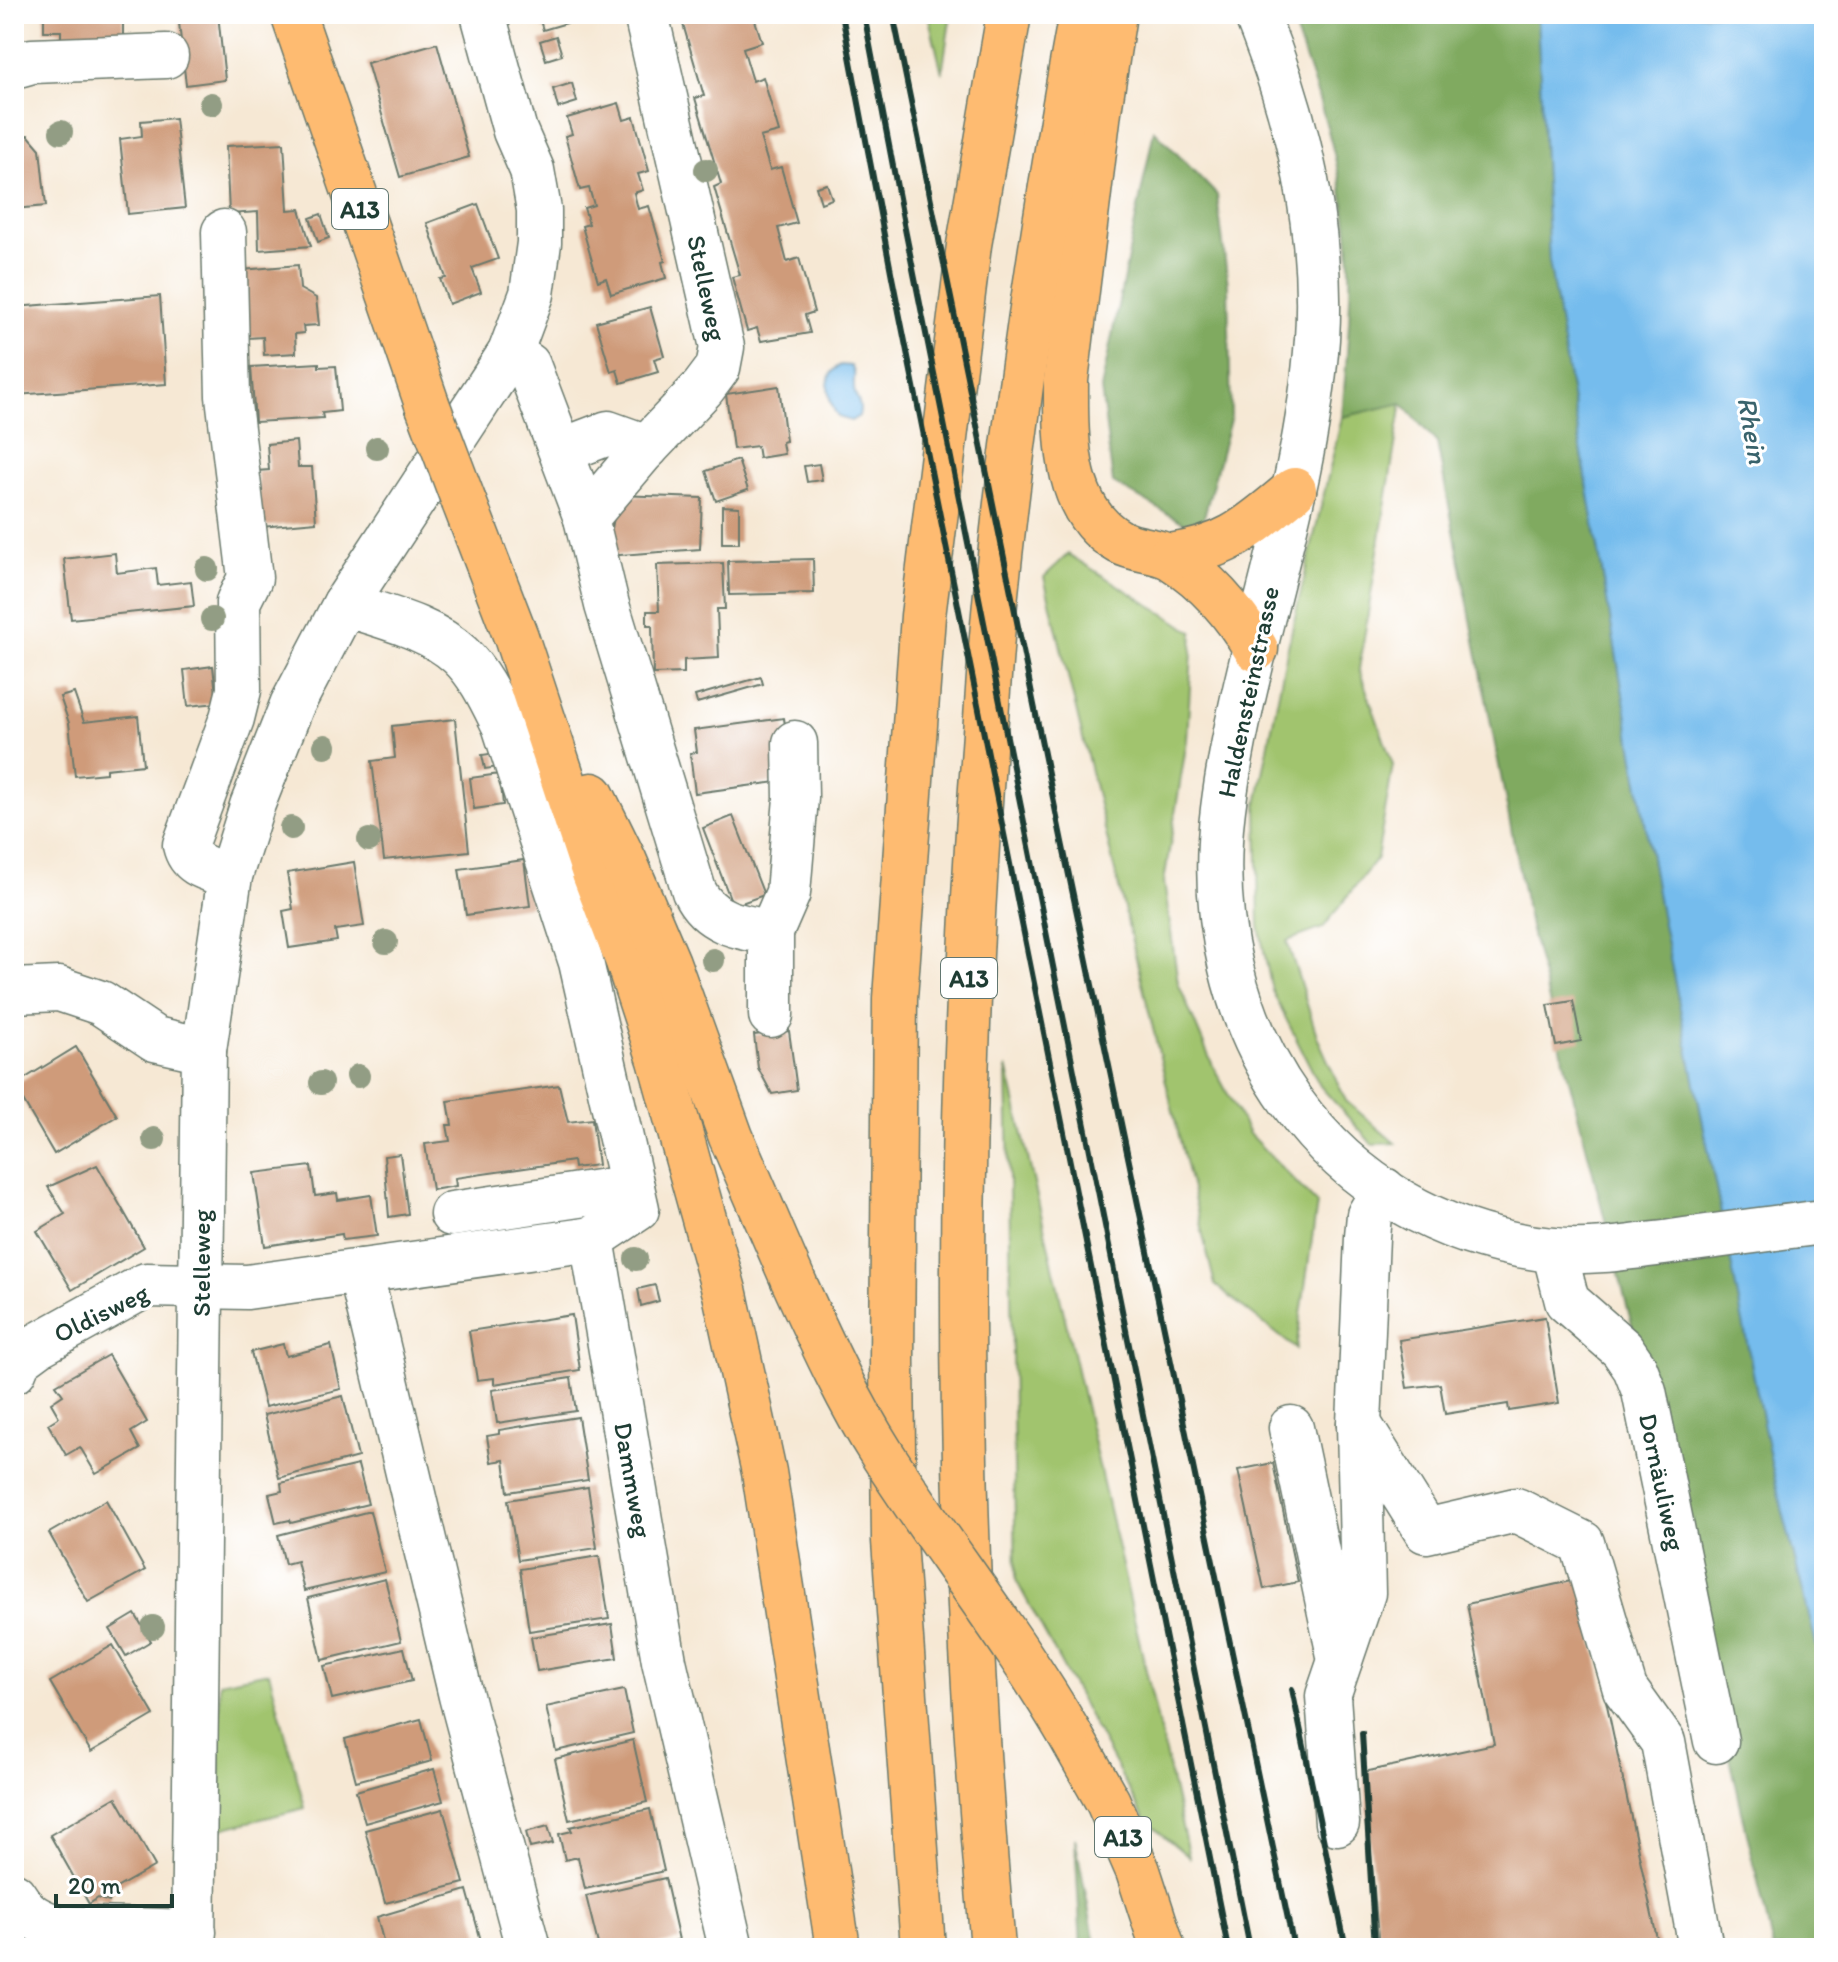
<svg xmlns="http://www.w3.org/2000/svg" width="1838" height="1962" viewBox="0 0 1838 1962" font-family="Itim,sans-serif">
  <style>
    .green { fill: #a1c46e; stroke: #608051; stroke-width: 2 }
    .forest { fill: #80aa61; stroke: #50744a; stroke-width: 2 }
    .water { fill: #75bced; stroke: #4a7c90; stroke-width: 2 }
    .building { fill: #cf9b7a }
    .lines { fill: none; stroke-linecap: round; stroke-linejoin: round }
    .minor-casing { stroke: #6a796c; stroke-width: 47 }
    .highway-casing { stroke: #6a796c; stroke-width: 47 }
    .minor { stroke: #fff; stroke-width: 44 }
    .highway { stroke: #febb71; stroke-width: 44 }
    .rail { stroke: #1f3d34; stroke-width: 6 }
    .highway-bridge-casing { stroke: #6a796c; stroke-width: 47; stroke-linecap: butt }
    .highway-bridge { stroke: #febb71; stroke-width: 44 }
    .tree { fill: #929d84 }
    .labels { text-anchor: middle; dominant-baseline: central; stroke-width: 6; stroke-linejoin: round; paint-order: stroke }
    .shield { fill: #fff; stroke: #627771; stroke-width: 2 }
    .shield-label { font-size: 24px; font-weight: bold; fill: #1f3d34 }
    .street-label { font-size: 26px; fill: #1f3d34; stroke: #fff }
    .water-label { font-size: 28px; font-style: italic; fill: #39636c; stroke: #fff }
  </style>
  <rect width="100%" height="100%" fill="#fff"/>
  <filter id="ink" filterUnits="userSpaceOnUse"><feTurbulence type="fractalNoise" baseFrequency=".0125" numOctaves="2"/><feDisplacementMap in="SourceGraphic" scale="16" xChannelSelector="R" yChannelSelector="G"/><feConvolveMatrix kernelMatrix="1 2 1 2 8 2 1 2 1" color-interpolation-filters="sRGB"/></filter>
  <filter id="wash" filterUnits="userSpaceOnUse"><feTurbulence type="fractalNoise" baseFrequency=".006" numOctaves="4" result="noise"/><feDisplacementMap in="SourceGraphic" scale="32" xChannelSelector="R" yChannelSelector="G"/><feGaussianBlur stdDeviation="1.8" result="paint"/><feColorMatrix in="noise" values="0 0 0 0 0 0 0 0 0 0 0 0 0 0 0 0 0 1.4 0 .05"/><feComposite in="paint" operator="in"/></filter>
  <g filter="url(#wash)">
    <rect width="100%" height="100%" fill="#f6e8d4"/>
    <!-- green -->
    <g class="green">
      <path d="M928 14H951L942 73Z"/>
      <path d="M1402 402 1359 669 1393 765 1377 858 1323 928 1287 941 1318 1039 1346 1101 1395 1143 1372 1144 1320 1086 1272 991 1259 926 1257 804 1287 651 1342 417Z"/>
      <path d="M1068 554 1193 632 1187 740 1164 882 1178 983 1213 1066 1249 1134 1317 1204 1296 1349 1215 1285 1044 577Z"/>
      <path d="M1007 1066 1189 1857 1145 1820 1016 1580Z"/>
      <path d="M269 1672 305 1808 221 1829 219 1682Z"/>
    </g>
    <!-- forest -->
    <g class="forest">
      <path d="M1289 14H1537L1549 261 1659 904 1773 1472 1824 1675V1948H1773L1634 1333 1530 927 1437 443 1402 403 1342 417C1346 360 1353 302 1349 245 1343 166 1317 88 1289 14Z"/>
      <path d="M1154 130 1217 195 1228 285 1231 416 1200 532 1113 483 1101 389Z"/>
      <path d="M1075 1838 1096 1948H1081Z"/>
    </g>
    <!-- water -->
    <g class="water">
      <path d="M1537 14H1824V1675L1773 1472 1659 904 1549 261Z"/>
      <path d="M841 365 851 366C857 375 853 377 854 387 854 399 863 402 859 416L851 421 838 417C828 401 821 374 841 365Z"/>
    </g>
    <g id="blocks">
      <!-- building -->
      <g class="building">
        <path d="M44 14H123V40H61V31H44Z"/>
        <path d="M178 14H218L225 80 186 85Z"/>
        <path d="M538 14H594V15L543 30Z"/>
        <path d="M680 14H753L762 42 743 48 753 81 763 77 779 132 760 137 770 170 781 167 797 223 778 228 787 262 799 258 814 312 805 315 810 333 761 341 757 328 747 331 732 277 740 275 714 187 721 184 695 98 704 96Z"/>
        <path d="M556 36 562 55 546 60 540 41Z"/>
        <path d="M437 43 469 157 400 177 367 63Z"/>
        <path d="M572 83 577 102 558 108 553 89Z"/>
        <path d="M619 103 624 120 634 117 649 171 638 174 643 190 634 193 638 209 649 206 665 261 662 262 666 278 611 294 606 278 598 281 590 254 582 226 589 224 584 208 594 205 589 188 580 190 565 136 572 134 567 118Z"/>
        <path d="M175 118 185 208 128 214 120 139 142 136 141 121Z"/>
        <path d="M28 135 40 149 46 206 14 209V136Z"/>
        <path d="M284 143 288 210 300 209 311 246 259 250 258 212 229 214 226 146Z"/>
        <path d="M827 184 832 199 821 203 816 187Z"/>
        <path d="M478 204 498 259 472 268 481 292 449 304 440 279 446 278 427 223Z"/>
        <path d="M321 214 329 238 318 242 310 218Z"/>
        <path d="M298 265 300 289 316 298 319 325 303 326 304 333 295 334 296 353 264 355 263 337 248 338 242 270Z"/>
        <path d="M160 296 166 384 16 395 14 307Z"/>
        <path d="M650 307 664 356 654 359 658 372 621 383 617 370 611 372 596 322Z"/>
        <path d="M319 363V367L336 366 340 411 322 413 323 418 255 422 251 367Z"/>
        <path d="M779 386 786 441 782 442 784 454 759 458 757 446 733 449 726 394Z"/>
        <path d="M296 441 298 467H312L316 522 261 527 257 471 269 470 267 444Z"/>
        <path d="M738 460 748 490 716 501 706 471Z"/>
        <path d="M819 464 822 480 807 482 804 466Z"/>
        <path d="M618 495 702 498 700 549 607 556Z"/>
        <path d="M722 506 739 507V543H722Z"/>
        <path d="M115 553 117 573 156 568 158 585 191 581 194 606 71 619 64 559Z"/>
        <path d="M813 559 814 593 729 595 728 561Z"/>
        <path d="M723 563 725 609H717L719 658 684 660V673L653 674 652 625H647V611H659L657 565Z"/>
        <path d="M213 666 217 703 188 706 184 670Z"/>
        <path d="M761 677 763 684 697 703 695 696Z"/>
        <path d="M74 693 84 722 138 716 143 765 106 769V773L75 776 69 723 60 697Z"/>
        <path d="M784 718 792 780 695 793 690 753 697 752 694 730Z"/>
        <path d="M455 719 469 851 384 860 372 761 395 758 392 726Z"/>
        <path d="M496 753 499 767 485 769 482 755Z"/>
        <path d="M500 774 503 805 474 809 470 778Z"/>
        <path d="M733 816 764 895 733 906 703 828Z"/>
        <path d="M524 860 530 906 466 915 459 869Z"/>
        <path d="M354 862 364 926 335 930 337 941 289 948 283 911 293 909 287 873Z"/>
        <path d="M14 932 20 961 14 962Z"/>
        <path d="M1573 1001 1581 1041 1556 1046 1548 1005Z"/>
        <path d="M789 1031 797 1090 772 1094 758 1068 754 1035Z"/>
        <path d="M76 1047 117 1116 54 1154 14 1085Z"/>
        <path d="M559 1085 568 1122 592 1119 598 1165 574 1168 573 1161 455 1178 456 1186 432 1190 425 1144 450 1141 447 1125H452L448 1101Z"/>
        <path d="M400 1154 408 1214 389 1217 384 1156Z"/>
        <path d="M97 1165 144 1247 72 1290 37 1231 65 1214 48 1187Z"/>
        <path d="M311 1166 315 1196 337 1193 338 1200 371 1195 377 1236 343 1240 342 1234 265 1246 254 1173Z"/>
        <path d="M655 1285 659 1301 641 1306 638 1289Z"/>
        <path d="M572 1315 580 1370 494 1384V1378L477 1380 469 1331Z"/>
        <path d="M1545 1317 1559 1403 1509 1411 1508 1404 1445 1414 1440 1384 1407 1388 1399 1340Z"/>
        <path d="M283 1344 286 1356 331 1345 341 1389 265 1407 251 1352Z"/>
        <path d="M108 1355 147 1422 131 1432 140 1449 96 1474 80 1447 66 1455 48 1424 59 1417 51 1403 63 1395 56 1385Z"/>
        <path d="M571 1378 576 1411 497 1423 492 1390Z"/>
        <path d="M343 1396 358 1457 279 1478 264 1415Z"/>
        <path d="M578 1417 588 1480 508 1492 504 1460 491 1462 487 1436 499 1434V1430Z"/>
        <path d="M1273 1463 1298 1582 1264 1589 1238 1470Z"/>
        <path d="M358 1465 368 1504 291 1523 290 1520 276 1523 269 1494 282 1491 281 1483Z"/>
        <path d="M588 1487 597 1548 518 1560 508 1500Z"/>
        <path d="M106 1500 145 1570 88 1602 49 1533Z"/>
        <path d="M370 1511 385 1572 304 1591 297 1561 285 1564 278 1535Z"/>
        <path d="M599 1556 609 1619 529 1631 520 1569Z"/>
        <path d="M385 1579 401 1641 322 1660 308 1598Z"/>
        <path d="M1580 1579 1659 1948H1379L1364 1772 1494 1744 1467 1604Z"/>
        <path d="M135 1614 151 1641 126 1656 110 1629Z"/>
        <path d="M612 1624 617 1658 537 1671 531 1637Z"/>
        <path d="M113 1645 154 1715 91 1752 50 1682Z"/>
        <path d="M404 1648 412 1681 332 1699 324 1666Z"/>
        <path d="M624 1690 633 1733 556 1751 546 1707Z"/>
        <path d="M421 1719 432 1761 356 1781 345 1739Z"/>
        <path d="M633 1740 647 1802 569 1820 555 1759Z"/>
        <path d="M434 1769 443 1801 365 1823 356 1791Z"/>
        <path d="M116 1797 155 1866 113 1890 109 1902 98 1898 89 1904 50 1835Z"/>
        <path d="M443 1809 464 1883 385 1903 365 1830Z"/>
        <path d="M650 1809 664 1871 585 1889 578 1857 565 1860 559 1834 572 1831 570 1827Z"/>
        <path d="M548 1826 553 1843 530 1848 526 1832Z"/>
        <path d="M665 1878 679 1940 643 1948H599L586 1896Z"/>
        <path d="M467 1890 483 1948H398L397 1945 385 1948 377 1917Z"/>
      </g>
    </g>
  </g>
  <g filter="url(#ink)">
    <use href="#blocks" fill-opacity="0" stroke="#6a796c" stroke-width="2"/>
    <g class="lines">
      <defs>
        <g id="minor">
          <path d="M1256 14C1298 118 1324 227 1317 339 1306 500 1243 651 1223 809 1195 1028 1326 1226 1552 1250 1591 1254 1632 1247 1671 1242 1722 1235 1773 1228 1824 1222"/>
          <path d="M14 66 32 61 166 56"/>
          <path d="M224 232 228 396 250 578 238 602 239 690 232 718 185 845C190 867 210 869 230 876"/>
          <path d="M510 353 528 365 586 518 607 605 694 891C709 923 739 927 771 932"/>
          <path d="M561 451 608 433 647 447"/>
          <path d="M586 518 641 453 703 388 718 368 722 347 646 14"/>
          <path d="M14 991 59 989 101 1003 155 1039 204 1050"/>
          <path d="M771 1015V932L788 893 796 798 795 743"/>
          <path d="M452 1214 632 1187"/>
          <path d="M592 1239 664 1661 731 1948"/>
          <path d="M1554 1250 1567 1301 1622 1349 1635 1368 1644 1391 1716 1741"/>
          <path d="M360 1271 461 1696 528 1948"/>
          <path d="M14 1371 19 1359 38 1345 146 1285 247 1287 592 1239 637 1209 581 962 504 725C492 701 480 674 460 655 430 627 383 617 345 604"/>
          <path d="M1359 1424 1426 1531 1516 1510 1582 1543 1625 1689 1663 1742 1701 1948"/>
          <path d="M1291 1428 1340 1660"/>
          <path d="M1337 1823 1328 1696 1363 1593 1359 1424 1367 1237 1369 1215 1384 1190"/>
          <path d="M14 1895C27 1916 36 1920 59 1928L194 1932"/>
          <path d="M193 1948 204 1050 230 876 252 806 292 705 345 604 510 353 532 294 539 243V210L532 170 515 131 483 14"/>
        </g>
        <g id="highway">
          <path d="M293 14 427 404"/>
          <path d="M1114 14 1099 111 1066 380C1066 436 1063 511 1120 542 1136 551 1158 549 1173 559 1208 581 1235 613 1256 649"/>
          <path d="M464 502 516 637 594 873 627 959 660 1060 725 1294 764 1472 838 1948"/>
          <path d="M1170 556C1230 547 1249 527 1294 490"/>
          <path d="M592 795 625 862 668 963 731 1137 793 1280"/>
          <path d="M1069 1733 1108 1802 1138 1871 1163 1948"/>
          <path d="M923 1948 894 1541 892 1359 895 998 923 616 969 245 1009 14"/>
          <path d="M993 1948C958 1562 953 1174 981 788 986 726 989 664 995 603 1015 406 1045 209 1081 14"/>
        </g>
      </defs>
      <!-- minor casing -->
      <use href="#minor" class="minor-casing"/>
      <!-- highway casing -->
      <use href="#highway" class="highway-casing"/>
      <!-- minor -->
      <use href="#minor" class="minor"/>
      <!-- highway -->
      <use href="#highway" class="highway"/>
      <!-- rail -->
      <g class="rail">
        <path d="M842 14 892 277 1228 1948"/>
        <path d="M864 14 904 224 1250 1948"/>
        <path d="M893 14 1062 842 1294 1948"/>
        <path d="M1292 1689 1346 1948"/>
        <path d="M1362 1733 1375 1948"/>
      </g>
      <defs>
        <g id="highway-bridge">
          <path d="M427 404 464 502"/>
          <path d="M793 1280C820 1339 847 1399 882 1454 942 1548 1012 1635 1069 1733"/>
        </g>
      </defs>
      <!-- highway-bridge casing -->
      <use href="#highway-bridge" class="highway-bridge-casing"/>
      <!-- highway-bridge -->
      <use href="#highway-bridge" class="highway-bridge"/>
    </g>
    <!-- trees -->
    <g class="tree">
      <circle cx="211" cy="104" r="12"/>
      <circle cx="61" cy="132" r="12"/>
      <circle cx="706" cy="170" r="12"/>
      <circle cx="377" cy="448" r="12"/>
      <circle cx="207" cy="569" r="12"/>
      <circle cx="212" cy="619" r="12"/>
      <circle cx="325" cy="746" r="12"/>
      <circle cx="291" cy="828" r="12"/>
      <circle cx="369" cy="840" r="12"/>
      <circle cx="386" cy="942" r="12"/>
      <circle cx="713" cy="960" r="12"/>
      <circle cx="358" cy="1076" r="12"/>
      <circle cx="321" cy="1083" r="12"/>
      <circle cx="154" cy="1139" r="12"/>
      <circle cx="636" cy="1259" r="12"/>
      <circle cx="153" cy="1627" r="12"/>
    </g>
  </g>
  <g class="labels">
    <!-- shield labels -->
    <g class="shield">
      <rect x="332" y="189" width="56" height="40" rx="6"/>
      <rect x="941" y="958" width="56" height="40" rx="6"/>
      <rect x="1095" y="1817" width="56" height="40" rx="6"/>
    </g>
    <g class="shield-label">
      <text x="360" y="209">A13</text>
      <text x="969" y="978">A13</text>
      <text x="1123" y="1837">A13</text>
    </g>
    <!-- street labels -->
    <g class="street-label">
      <text transform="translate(707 288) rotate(78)">Stelleweg</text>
      <text transform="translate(1248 692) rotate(-78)">Haldensteinstrasse</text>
      <text transform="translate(201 1263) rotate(-90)">Stelleweg</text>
      <text transform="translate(101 1313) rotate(-26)">Oldisweg</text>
      <text transform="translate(633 1480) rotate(80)">Dammweg</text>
      <text transform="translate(1662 1482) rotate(78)">Dornäuliweg</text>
    </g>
    <!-- water labels -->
    <g class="water-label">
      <text transform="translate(1753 430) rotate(80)">Rhein</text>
    </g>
  </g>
  <!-- margin -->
  <rect width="1838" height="1962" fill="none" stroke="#fff" stroke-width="48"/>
  <!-- scale -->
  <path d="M56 1894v12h116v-12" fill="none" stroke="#1f3d34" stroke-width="4"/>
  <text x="68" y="1894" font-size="24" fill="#1f3d34" stroke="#ffffff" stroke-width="6" paint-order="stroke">20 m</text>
</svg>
